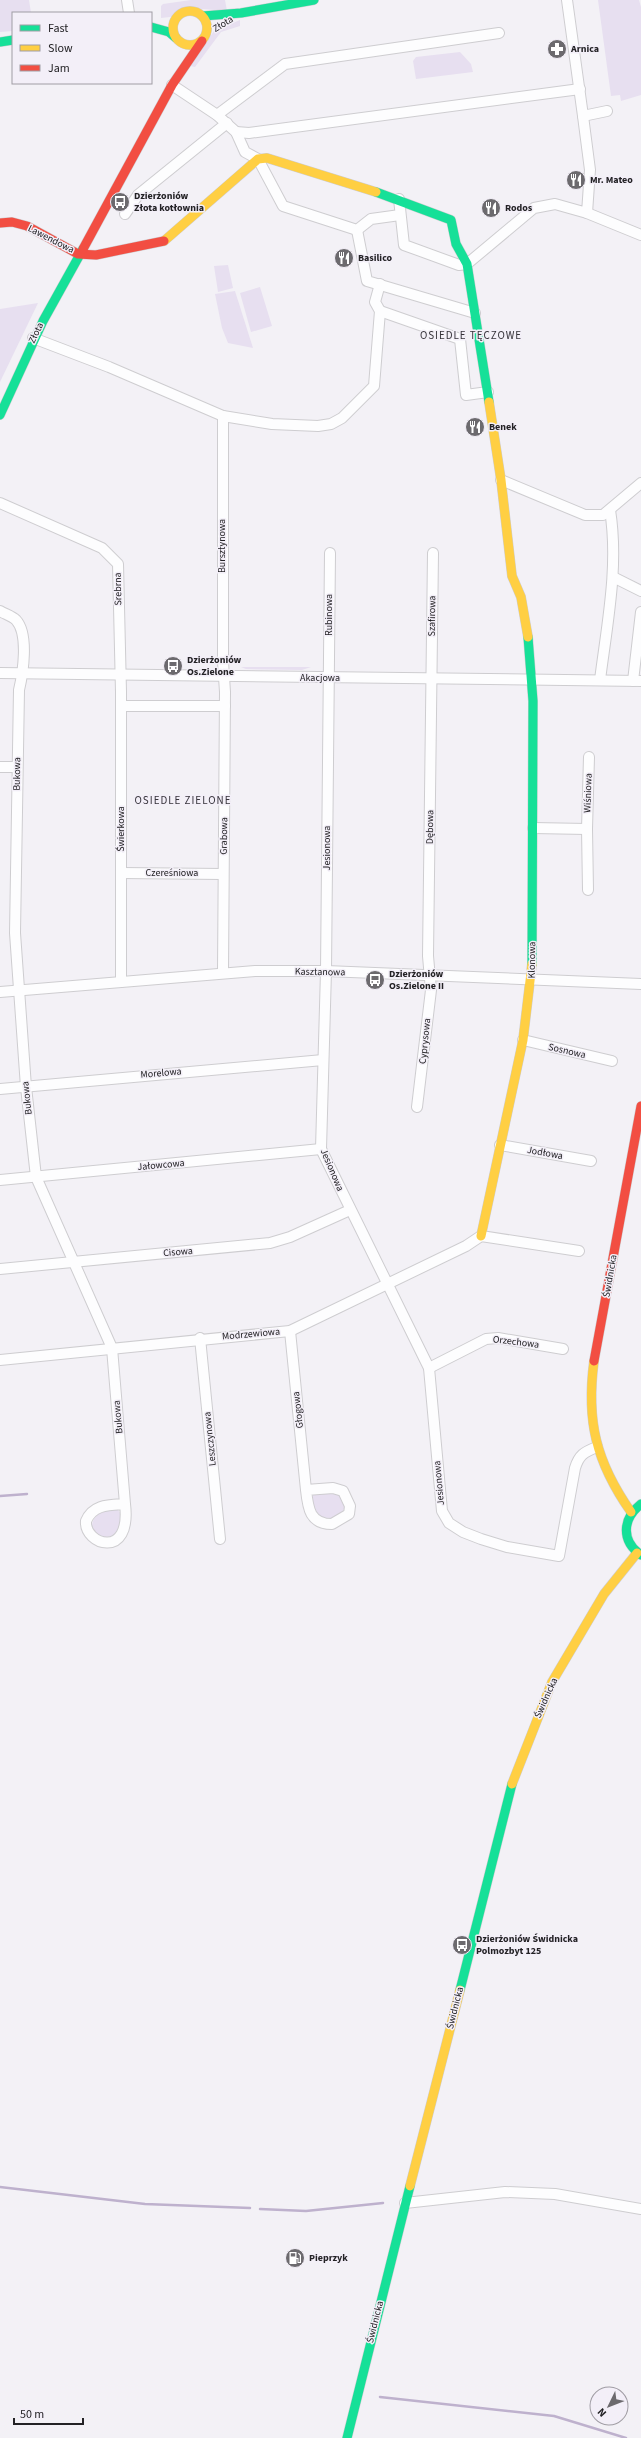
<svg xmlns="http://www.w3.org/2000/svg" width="641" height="2438" viewBox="0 0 641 2438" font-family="'Source Sans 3',sans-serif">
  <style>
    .green { fill: #e7dff0 }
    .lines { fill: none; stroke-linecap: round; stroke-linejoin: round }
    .stream { stroke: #beb1cd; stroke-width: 2.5 }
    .street-casing { stroke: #cecdd0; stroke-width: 12 }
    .fast-casing { stroke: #cecdd0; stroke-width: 10 }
    .slow-casing { stroke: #cecdd0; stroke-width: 10 }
    .jam-casing { stroke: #cecdd0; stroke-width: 10 }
    .street { stroke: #fdfdfe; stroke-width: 10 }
    .fast { stroke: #16e098; stroke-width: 9 }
    .slow { stroke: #ffcf43; stroke-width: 9 }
    .jam { stroke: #f24e42; stroke-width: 9 }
    .labels { text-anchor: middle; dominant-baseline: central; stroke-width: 3; stroke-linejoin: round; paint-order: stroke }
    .street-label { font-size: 10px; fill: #232225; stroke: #f3eff8 }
    .poi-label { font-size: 10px; font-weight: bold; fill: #232225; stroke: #f3eff8; text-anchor: start }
    .neighbourhood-label { font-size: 11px; letter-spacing: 1px; fill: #36333a; stroke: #f3eff8 }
  </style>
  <rect width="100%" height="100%" fill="#f3f1f6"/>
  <!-- green -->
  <g class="green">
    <path d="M0 0H29L31 13H13V31L0 32Z"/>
    <path d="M191 0H225L227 11 190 8 170 17 161 18V6L163 4Z"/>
    <path d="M598 0H639L641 7V95L621 101 620 95 611 96Z"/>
    <path d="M240 20V26L221 32 195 67 190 66 214 31Z"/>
    <path d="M460 52 471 64 473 72 416 79 413 61 416 57Z"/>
    <path d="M228 265 233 288 218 292 214 266Z"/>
    <path d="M260 287 272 326 251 332 240 293Z"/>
    <path d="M235 291 253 348 228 343 222 328 215 294Z"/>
    <path d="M38 303 0 382V309Z"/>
    <path d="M241 667H311L302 670 246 669Z"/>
    <path d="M324 1491 340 1494 345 1505C342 1521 326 1520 315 1514L311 1496Z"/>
    <path d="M117 1509 123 1516 119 1534 106 1539 92 1532C90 1514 102 1511 117 1509Z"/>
  </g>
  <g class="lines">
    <!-- stream -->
    <g class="stream">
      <path d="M0 1496 27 1494"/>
      <path d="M0 2187 145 2204 250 2208"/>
      <path d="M260 2209 306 2211 383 2203"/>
      <path d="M380 2397 554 2416 626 2438"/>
    </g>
    <defs>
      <g id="street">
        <path d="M127 0 129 13"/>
        <path d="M567 0 583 116 607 111"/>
        <path d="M172 85 217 115 236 132 245 152 258 159 283 206 357 230 371 219 400 215"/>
        <path d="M217 115 285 64 499 33"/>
        <path d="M236 132 249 133 580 89"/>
        <path d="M399 199 404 245 459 265 467 264 534 208 555 204 587 213 590 170 583 116"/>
        <path d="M587 213 641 235"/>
        <path d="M125 214 138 195 227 123"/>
        <path d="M357 230 367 281 475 313"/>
        <path d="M380 311 460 339 466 395 488 392"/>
        <path d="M33 338 109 367 223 416 272 424 318 426 331 424 342 418 374 386 380 311 375 302 380 284"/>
        <path d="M223 416V662L225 692 223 972"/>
        <path d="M501 480 585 515H603L641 483"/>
        <path d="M0 503 102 548 118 564 121 692V982"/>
        <path d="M330 553 326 971 321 1149 429 1368 442 1511 449 1523 463 1532 481 1539 507 1547 559 1556 575 1468C579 1455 584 1452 597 1447"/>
        <path d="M613 577 641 591"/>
        <path d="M0 611C5 614 12 616 16 620 29 634 23 673 19 690L15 933 26 1087 36 1177 112 1348 125 1504C110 1505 93 1504 86 1521 84 1545 132 1560 125 1504"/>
        <path d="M0 673 641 681"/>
        <path d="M600 680C607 624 619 566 610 510"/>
        <path d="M633 681 641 612"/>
        <path d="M122 706H225"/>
        <path d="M0 767H16"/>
        <path d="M533 828 587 829"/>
        <path d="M121 873 223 874"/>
        <path d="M588 890 587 829 589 757"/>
        <path d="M0 992 255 971H326L641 984"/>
        <path d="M523 1040 612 1061"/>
        <path d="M0 1089 323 1060"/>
        <path d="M417 1107 431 990 428 956 433 553"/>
        <path d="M500 1145 591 1161"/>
        <path d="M0 1180 321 1149"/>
        <path d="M0 1269 270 1243 290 1237 350 1210"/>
        <path d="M290 1331 306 1490C308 1509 310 1524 332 1524L349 1514 350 1506 343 1491 333 1488 306 1490"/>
        <path d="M200 1338 220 1539"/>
        <path d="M0 1360 290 1331 466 1246 481 1236 579 1251"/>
        <path d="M429 1368 486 1339 498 1338 563 1349"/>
        <path d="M405 2203 505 2192 555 2194 641 2209"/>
      </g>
      <g id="fast">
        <path d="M203 16 241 13 314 0"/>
        <path d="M151 27 169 32 176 38"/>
        <path d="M0 42 13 40"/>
        <path d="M376 192 451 220 456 244 467 264 489 402"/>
        <path d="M0 415 43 321 83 249"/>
        <path d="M528 637 533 701 532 964"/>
        <path d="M641 1504C622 1519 621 1541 641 1555"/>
        <path d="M460 1990 512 1784"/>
        <path d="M347 2438 410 2186"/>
      </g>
      <g id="slow">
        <circle cx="190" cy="28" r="17"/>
        <path d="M164 241 258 159 267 158 376 192"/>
        <path d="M489 402 501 480 512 576 521 597 528 637"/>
        <path d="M481 1236 523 1040 532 964"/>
        <path d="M594 1361C586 1421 596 1462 631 1512"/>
        <path d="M512 1784 552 1682 604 1594 637 1553"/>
        <path d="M410 2186 460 1990"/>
      </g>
      <g id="jam">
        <path d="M0 223 12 222 27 226 78 254 96 255 164 241"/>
        <path d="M83 249 172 85 202 41"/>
        <path d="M594 1361 641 1106"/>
      </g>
    </defs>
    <!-- street casing -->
    <use href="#street" class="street-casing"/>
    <!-- fast casing -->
    <use href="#fast" class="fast-casing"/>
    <!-- slow casing -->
    <use href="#slow" class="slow-casing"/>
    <!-- jam casing -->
    <use href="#jam" class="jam-casing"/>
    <!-- street -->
    <use href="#street" class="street"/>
    <!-- fast -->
    <use href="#fast" class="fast"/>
    <!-- slow -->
    <use href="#slow" class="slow"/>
    <!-- jam -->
    <use href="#jam" class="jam"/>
  </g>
  <!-- icons -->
  <defs>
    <symbol id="pharmacy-disc" viewBox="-11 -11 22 22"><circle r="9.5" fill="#6c6a6e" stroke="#f3eff8"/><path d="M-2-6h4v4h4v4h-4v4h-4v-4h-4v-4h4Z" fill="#fff"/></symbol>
    <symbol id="restaurant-disc" viewBox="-11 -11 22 22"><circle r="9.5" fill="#6c6a6e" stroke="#f3eff8"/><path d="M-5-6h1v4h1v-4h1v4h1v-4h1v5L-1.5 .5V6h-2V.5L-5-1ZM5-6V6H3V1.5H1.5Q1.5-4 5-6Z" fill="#fff"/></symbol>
    <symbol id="bus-disc" viewBox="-11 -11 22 22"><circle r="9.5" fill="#6c6a6e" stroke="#f3eff8"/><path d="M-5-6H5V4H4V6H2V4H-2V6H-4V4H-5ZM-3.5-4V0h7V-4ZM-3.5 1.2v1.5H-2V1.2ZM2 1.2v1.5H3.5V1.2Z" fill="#fff"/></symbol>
    <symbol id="fuel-disc" viewBox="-11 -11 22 22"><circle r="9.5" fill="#6c6a6e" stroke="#f3eff8"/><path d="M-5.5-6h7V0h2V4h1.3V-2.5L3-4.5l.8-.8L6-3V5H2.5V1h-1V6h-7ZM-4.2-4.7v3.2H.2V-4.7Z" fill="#fff"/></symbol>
  </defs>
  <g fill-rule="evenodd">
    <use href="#pharmacy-disc" x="546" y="38" width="22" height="22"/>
    <use href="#restaurant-disc" x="565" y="169" width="22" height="22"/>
    <use href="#bus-disc" x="109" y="191" width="22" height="22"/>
    <use href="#restaurant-disc" x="480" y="197" width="22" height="22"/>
    <use href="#restaurant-disc" x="333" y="247" width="22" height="22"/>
    <use href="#restaurant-disc" x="464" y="416" width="22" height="22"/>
    <use href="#bus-disc" x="162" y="655" width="22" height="22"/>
    <use href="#bus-disc" x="364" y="969" width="22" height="22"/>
    <use href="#bus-disc" x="451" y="1934" width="22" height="22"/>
    <use href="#fuel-disc" x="284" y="2247" width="22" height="22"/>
  </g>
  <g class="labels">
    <!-- street labels -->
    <g class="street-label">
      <text transform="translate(223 24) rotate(-31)">Złota</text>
      <text transform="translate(51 239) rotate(27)">Lawendowa</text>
      <text transform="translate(36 333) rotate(-64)">Złota</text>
      <text transform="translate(222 546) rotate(-90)">Bursztynowa</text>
      <text transform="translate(118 589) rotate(-91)">Srebrna</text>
      <text transform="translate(329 615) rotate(-90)">Rubinowa</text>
      <text transform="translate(432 616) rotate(-89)">Szafirowa</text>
      <text x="320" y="678">Akacjowa</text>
      <text transform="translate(17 774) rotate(-89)">Bukowa</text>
      <text transform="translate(588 793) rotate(-88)">Wiśniowa</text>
      <text transform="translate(430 827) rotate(-89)">Dębowa</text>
      <text transform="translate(121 829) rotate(-90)">Świerkowa</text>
      <text transform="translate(224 836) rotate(-89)">Grabowa</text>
      <text transform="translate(327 848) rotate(-90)">Jesionowa</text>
      <text x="172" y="873">Czereśniowa</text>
      <text transform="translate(532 960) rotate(-89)">Klonowa</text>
      <text transform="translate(320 972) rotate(1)">Kasztanowa</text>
      <text transform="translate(425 1041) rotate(-84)">Cyprysowa</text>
      <text transform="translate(567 1051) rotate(13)">Sosnowa</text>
      <text transform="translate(161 1073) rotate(-5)">Morelowa</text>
      <text transform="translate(27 1098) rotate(-96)">Bukowa</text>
      <text transform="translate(545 1153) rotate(10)">Jodłowa</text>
      <text transform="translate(161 1165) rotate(-5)">Jałowcowa</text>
      <text transform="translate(332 1170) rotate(67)">Jesionowa</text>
      <text transform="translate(178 1252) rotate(-5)">Cisowa</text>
      <text transform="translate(610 1276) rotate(-80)">Świdnicka</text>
      <text transform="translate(251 1334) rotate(-5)">Modrzewiowa</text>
      <text transform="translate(516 1342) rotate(7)">Orzechowa</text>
      <text transform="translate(298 1410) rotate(-96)">Głogowa</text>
      <text transform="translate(118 1417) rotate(-95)">Bukowa</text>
      <text transform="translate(210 1439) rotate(-96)">Leszczynowa</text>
      <text transform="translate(439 1483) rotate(-95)">Jesionowa</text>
      <text transform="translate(546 1698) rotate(-66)">Świdnicka</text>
      <text transform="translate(455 2008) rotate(-76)">Świdnicka</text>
      <text transform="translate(375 2322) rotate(-76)">Świdnicka</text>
    </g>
    <!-- poi labels -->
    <g class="poi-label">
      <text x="571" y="49">Arnica</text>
      <text x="590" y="180">Mr. Mateo</text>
      <text x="134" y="196">Dzierżoniów<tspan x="134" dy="12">Złota kotłownia</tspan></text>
      <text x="505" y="208">Rodos</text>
      <text x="358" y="258">Basilico</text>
      <text x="489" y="427">Benek</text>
      <text x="187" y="660">Dzierżoniów<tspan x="187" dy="12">Os.Zielone</tspan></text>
      <text x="389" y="974">Dzierżoniów<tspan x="389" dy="12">Os.Zielone II</tspan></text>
      <text x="476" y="1939">Dzierżoniów Świdnicka<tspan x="476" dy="12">Polmozbyt 125</tspan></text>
      <text x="309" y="2258">Pieprzyk</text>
    </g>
    <!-- neighbourhood labels -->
    <g class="neighbourhood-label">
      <text x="471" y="335">OSIEDLE TĘCZOWE</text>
      <text x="183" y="800">OSIEDLE ZIELONE</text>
    </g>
  </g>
  <!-- legend -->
  <rect x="12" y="12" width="140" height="72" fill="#f3eff8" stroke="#a09da4"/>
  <rect x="20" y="25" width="20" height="6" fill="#16e098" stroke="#a09da4"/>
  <text x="48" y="32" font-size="12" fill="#232225">Fast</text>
  <rect x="20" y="45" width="20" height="6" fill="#ffcf43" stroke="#a09da4"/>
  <text x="48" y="52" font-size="12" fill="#232225">Slow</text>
  <rect x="20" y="65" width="20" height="6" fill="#f24e42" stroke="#a09da4"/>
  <text x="48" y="72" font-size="12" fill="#232225">Jam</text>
  <!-- north arrow -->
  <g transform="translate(609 2406) rotate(227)"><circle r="19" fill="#f3eff8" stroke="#a09da4"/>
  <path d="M0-3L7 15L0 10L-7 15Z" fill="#6c6a6e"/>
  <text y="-6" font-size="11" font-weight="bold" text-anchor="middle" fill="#232225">N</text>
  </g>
  <!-- scale -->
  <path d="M14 2418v6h69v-6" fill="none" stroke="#232225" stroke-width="2"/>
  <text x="20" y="2418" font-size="12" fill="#232225" stroke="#f3eff8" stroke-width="3" paint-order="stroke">50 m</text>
</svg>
